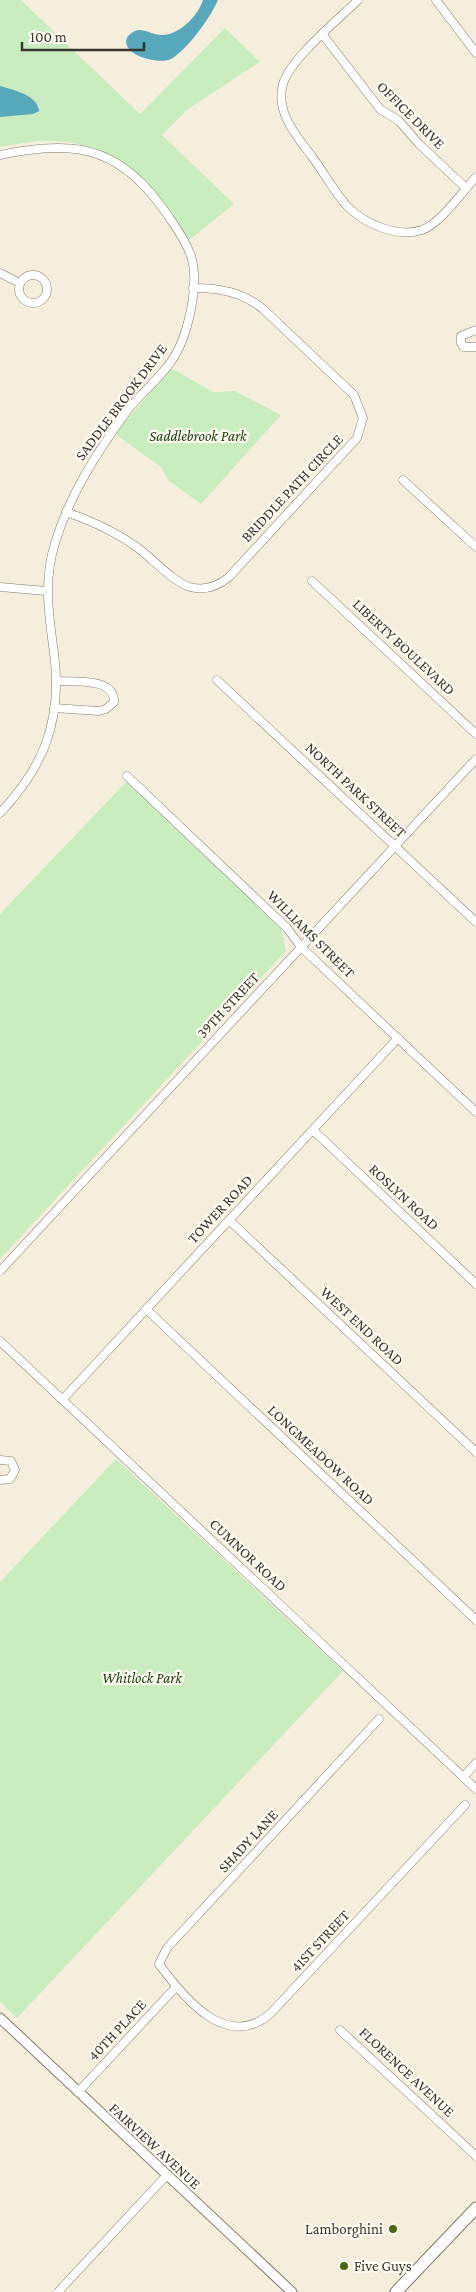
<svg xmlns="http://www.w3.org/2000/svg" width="476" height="2292" viewBox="0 0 476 2292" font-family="'Crimson Pro',serif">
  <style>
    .green { fill: #c9edbe }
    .water { fill: #56a8ba }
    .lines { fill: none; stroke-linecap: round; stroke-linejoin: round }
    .minor-casing { stroke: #827b6c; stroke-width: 9 }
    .tertiary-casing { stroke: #827b6c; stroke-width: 11 }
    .primary-casing { stroke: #827b6c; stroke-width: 13 }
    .minor { stroke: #fff; stroke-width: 8 }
    .tertiary { stroke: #fff; stroke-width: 9 }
    .primary { stroke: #fff; stroke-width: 11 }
    .poi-dot { fill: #4d6513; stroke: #fffcf4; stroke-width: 2 }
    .labels { text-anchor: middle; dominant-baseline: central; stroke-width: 4.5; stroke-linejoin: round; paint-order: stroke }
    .street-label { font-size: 15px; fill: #38352e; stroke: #fffcf4 }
    .park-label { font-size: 15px; font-style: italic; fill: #163c06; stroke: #fffcf4 }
    .poi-label { font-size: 15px; fill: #38352e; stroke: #fffcf4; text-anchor: end }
  </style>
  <rect width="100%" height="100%" fill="#f6eedc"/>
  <!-- green -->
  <g class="green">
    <path d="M0 0H21L140 114 225 28 260 62 188 109 162 135 234 204 187 242C164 189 118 144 57 141 38 140 19 144 0 147Z"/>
    <path d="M171 368 213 392 235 391 281 415 201 504 169 481 161 467 115 434Z"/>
    <path d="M127 781 281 927 286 951 0 1259V914Z"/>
    <path d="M116 1459 343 1671 17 2018 0 2002V1582Z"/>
  </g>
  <!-- water -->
  <g class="water">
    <path d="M203 0H218C210 18 188 49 171 59 159 65 120 55 127 38 129 34 135 30 139 30 146 30 154 35 162 35 179 35 198 16 203 0Z"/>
    <path d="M0 86C13 90 38 95 39 111L33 114 0 117Z"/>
  </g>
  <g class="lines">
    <defs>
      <g id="minor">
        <path d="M358 0C339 19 290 59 283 84 275 113 297 136 313 158 324 173 334 191 346 205 364 224 397 238 422 230 440 224 463 191 476 177"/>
        <path d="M436 0 476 53"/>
        <path d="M323 35 380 109 399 121 419 144 466 188"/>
        <path d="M0 155C61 143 105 141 149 191 162 206 185 238 191 256 200 284 188 339 170 363 157 381 140 394 127 411 97 452 70 494 55 543 42 586 50 618 55 662 61 724 42 769 0 813"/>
        <path d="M0 273 20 283"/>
        <circle cx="33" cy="289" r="14"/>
        <path d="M476 330 461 336V343L463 347H476"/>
        <path d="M403 480 476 547"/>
        <path d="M66 512C92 521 116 532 138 548 153 559 173 582 190 587 205 591 217 587 229 577L357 438 363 418 354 395 263 309C242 292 220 288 193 288"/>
        <path d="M312 581 476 734"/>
        <path d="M0 587 46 591"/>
        <path d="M217 680 476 922"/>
        <path d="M54 708 99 711 106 709 114 702C115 677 73 682 56 681"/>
        <path d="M127 776 287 928 301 947 476 1112"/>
        <path d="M313 1130 476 1284"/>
        <path d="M229 1220 476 1452"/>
        <path d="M0 1271 476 759"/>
        <path d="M146 1309 476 1620"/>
        <path d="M0 1341 476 1789"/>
        <path d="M63 1399 398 1038"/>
        <path d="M0 1460 11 1461 15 1470 10 1479 0 1480"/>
        <path d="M379 1719 167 1948 159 1964C184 1998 227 2052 271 2013L465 1805"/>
        <path d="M463 1777 476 1763"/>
        <path d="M340 2030 476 2156"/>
        <path d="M78 2092 176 1987"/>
        <path d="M58 2292 166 2176"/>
      </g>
      <path id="tertiary" d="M0 2018 292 2292"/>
      <path id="primary" d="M396 2292 476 2208"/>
    </defs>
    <!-- minor casing -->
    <use href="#minor" class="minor-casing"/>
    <!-- tertiary casing -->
    <use href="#tertiary" class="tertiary-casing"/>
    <!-- primary casing -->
    <use href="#primary" class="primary-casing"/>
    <!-- minor -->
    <use href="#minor" class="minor"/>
    <!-- tertiary -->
    <use href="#tertiary" class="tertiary"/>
    <!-- primary -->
    <use href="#primary" class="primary"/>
  </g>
  <!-- markers -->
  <g class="poi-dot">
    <circle cx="393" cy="2229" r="5"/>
    <circle cx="344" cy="2266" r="5"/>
  </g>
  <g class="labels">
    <!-- street labels -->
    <g class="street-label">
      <text transform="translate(411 115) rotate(45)">OFFICE DRIVE</text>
      <text transform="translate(121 402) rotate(-53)">SADDLE BROOK DRIVE</text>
      <text transform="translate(292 488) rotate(-47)">BRIDDLE PATH CIRCLE</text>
      <text transform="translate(404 647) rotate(43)">LIBERTY BOULEVARD</text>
      <text transform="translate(356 790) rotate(43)">NORTH PARK STREET</text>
      <text transform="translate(311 934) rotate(45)">WILLIAMS STREET</text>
      <text transform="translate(228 1005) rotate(-47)">39TH STREET</text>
      <text transform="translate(404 1197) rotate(43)">ROSLYN ROAD</text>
      <text transform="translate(220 1209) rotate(-47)">TOWER ROAD</text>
      <text transform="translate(362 1326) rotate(43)">WEST END ROAD</text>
      <text transform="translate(321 1455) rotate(43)">LONGMEADOW ROAD</text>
      <text transform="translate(248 1555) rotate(43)">CUMNOR ROAD</text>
      <text transform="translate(248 1841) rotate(-47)">SHADY LANE</text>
      <text transform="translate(320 1941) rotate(-47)">41ST STREET</text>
      <text transform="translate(117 2030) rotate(-47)">40TH PLACE</text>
      <text transform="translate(407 2072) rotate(43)">FLORENCE AVENUE</text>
      <text transform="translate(155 2146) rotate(43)">FAIRVIEW AVENUE</text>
    </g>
    <!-- park labels -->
    <g class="park-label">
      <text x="198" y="436">Saddlebrook Park</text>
      <text x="142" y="1678">Whitlock Park</text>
    </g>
    <!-- poi labels -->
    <g class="poi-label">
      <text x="383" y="2229">Lamborghini</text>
      <text x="354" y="2266" text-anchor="start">Five Guys</text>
    </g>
  </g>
  <!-- scale -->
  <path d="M22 42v8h122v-8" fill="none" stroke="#38352e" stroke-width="2.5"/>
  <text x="30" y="42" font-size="15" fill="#38352e" stroke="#fffcf4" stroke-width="4" paint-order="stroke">100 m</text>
</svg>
